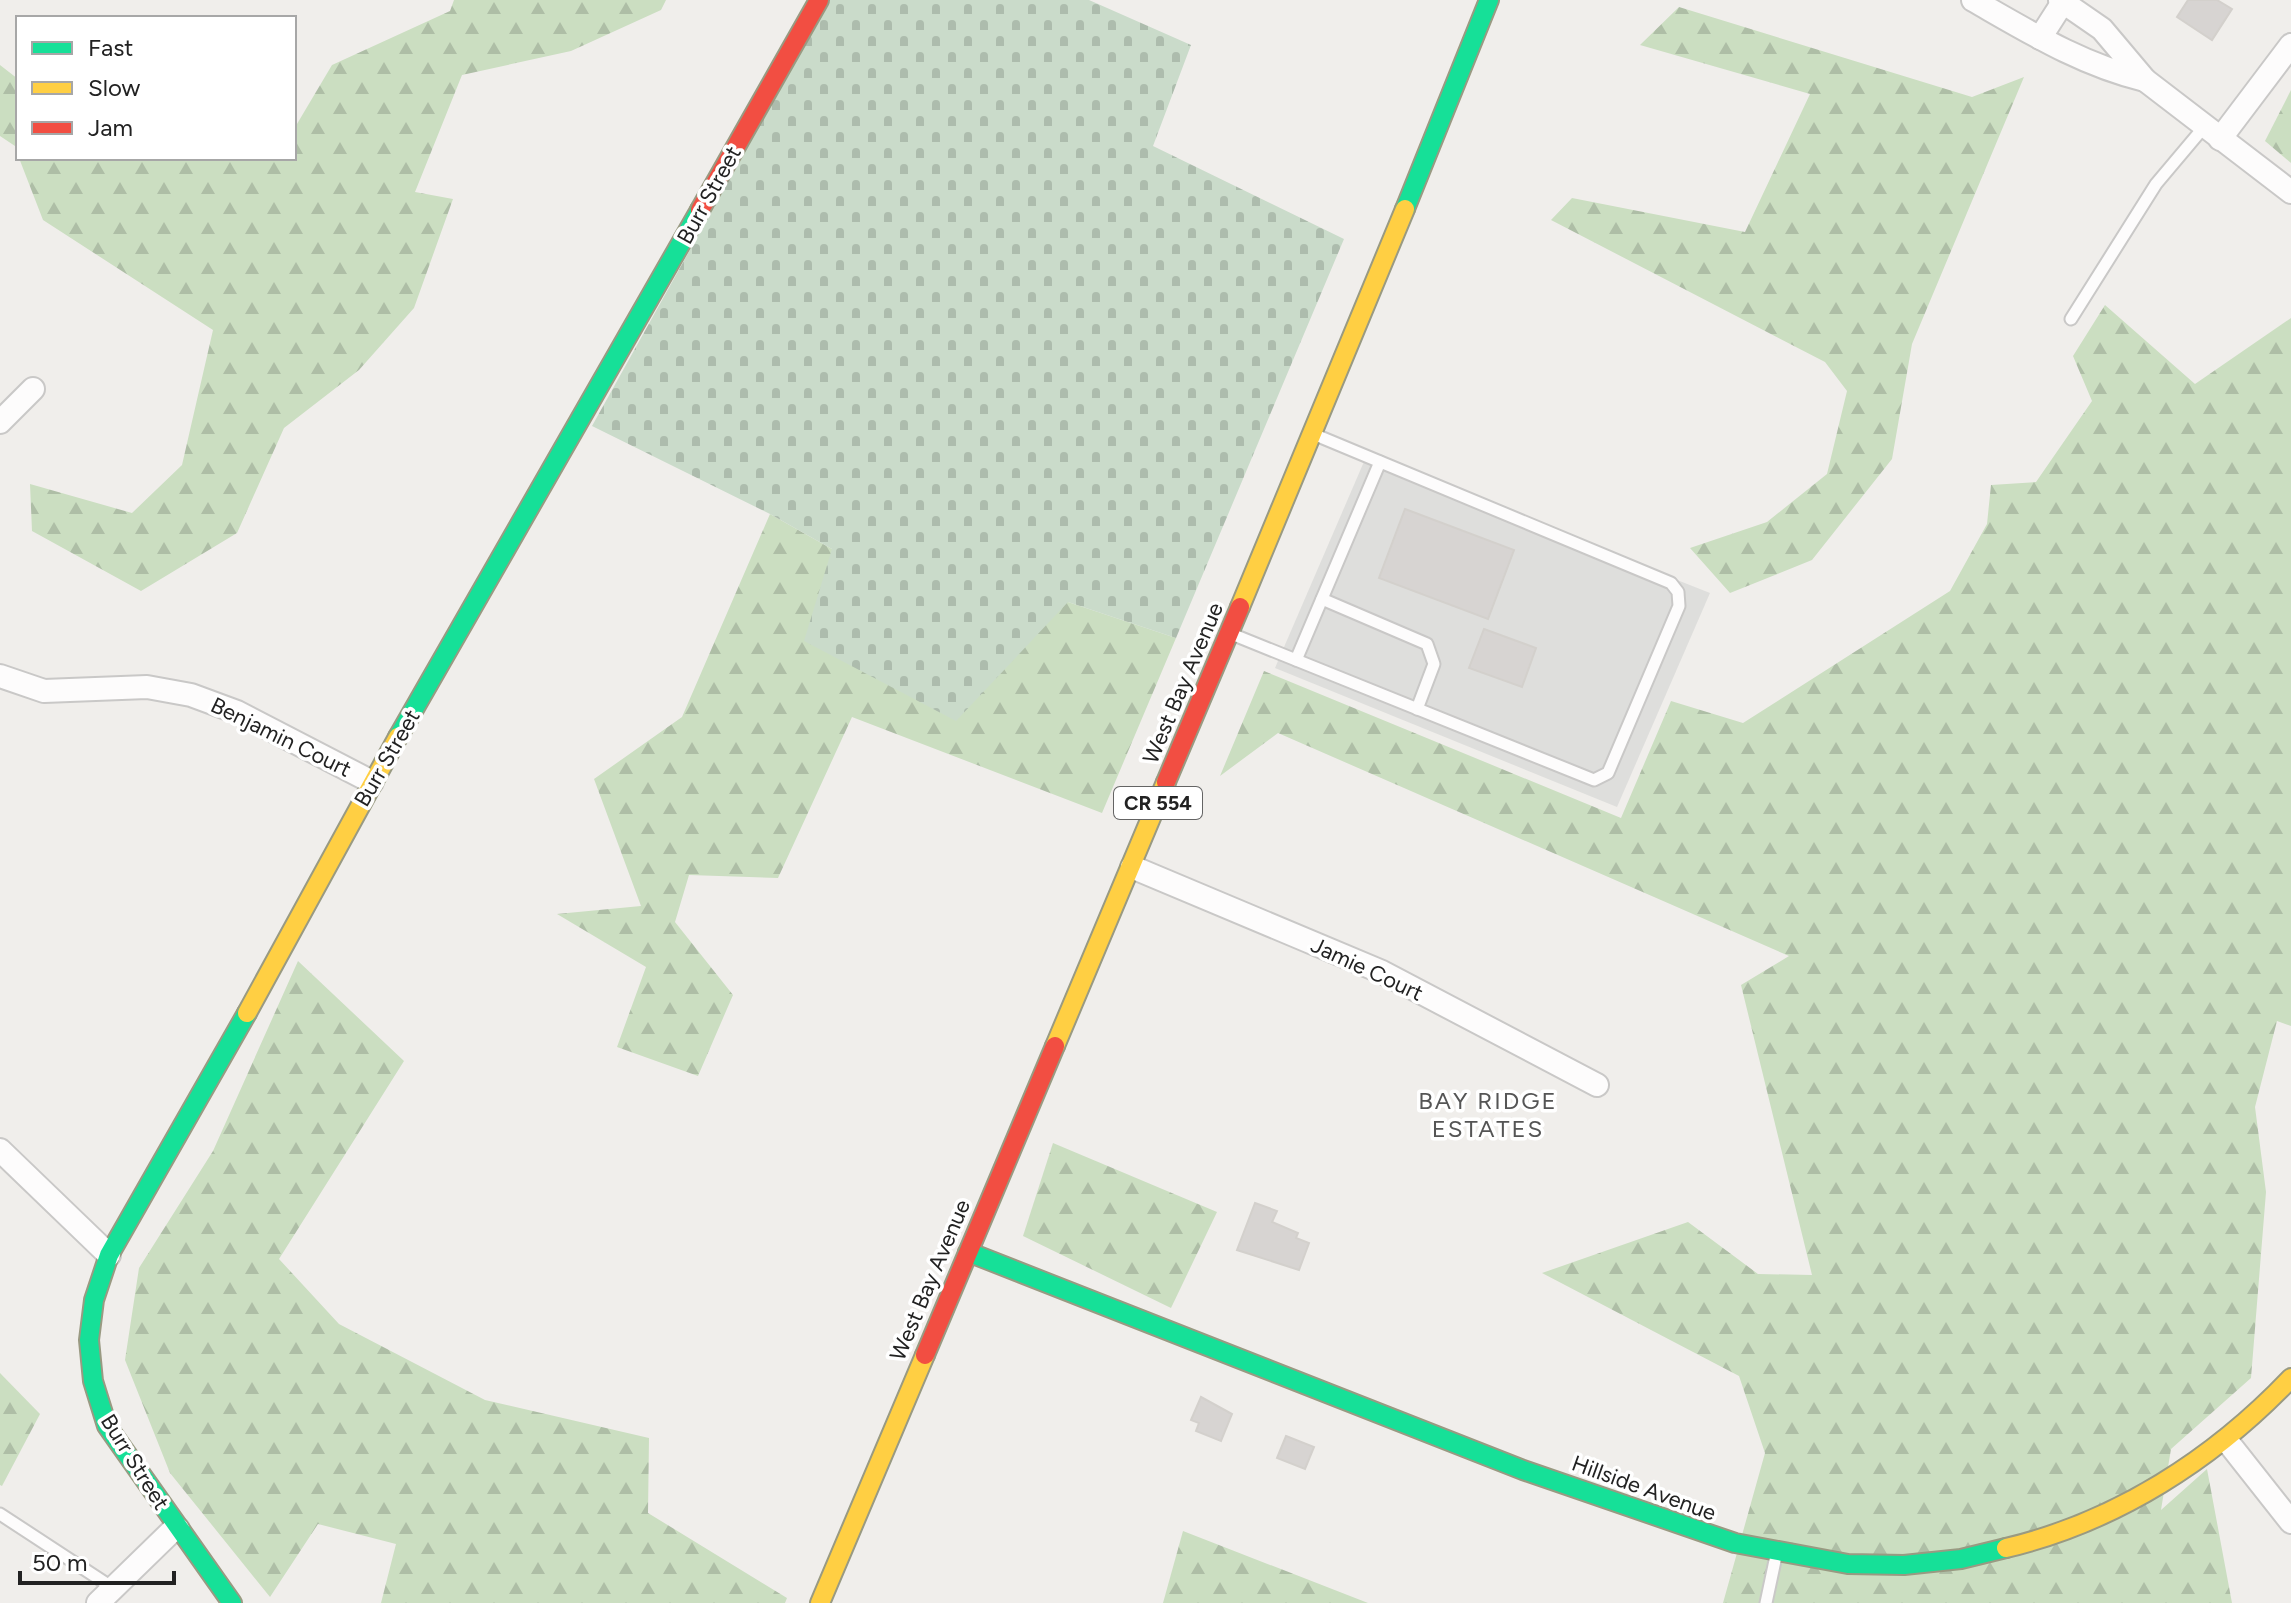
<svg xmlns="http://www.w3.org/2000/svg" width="2291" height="1603" viewBox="0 0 2291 1603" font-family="Figtree,sans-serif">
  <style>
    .religious { fill: #dededc }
    .forest { fill: url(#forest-firs) }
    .cemetery { fill: url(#cemetery-stones) }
    .building { fill: #d7d4d2; stroke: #d3d0cc; stroke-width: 2 }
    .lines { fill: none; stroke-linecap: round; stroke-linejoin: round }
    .lane-casing { stroke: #c9c8c7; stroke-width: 15 }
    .street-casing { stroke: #c9c8c7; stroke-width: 26 }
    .fast-casing { stroke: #999a82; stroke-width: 22 }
    .slow-casing { stroke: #999a82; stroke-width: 22 }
    .jam-casing { stroke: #999a82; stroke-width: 22 }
    .lane { stroke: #fdfcfc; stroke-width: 11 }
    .street { stroke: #fdfcfc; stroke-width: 22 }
    .fast { stroke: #16e098; stroke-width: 18 }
    .slow { stroke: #ffcf43; stroke-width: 18 }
    .jam { stroke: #f24e42; stroke-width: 18 }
    .labels { text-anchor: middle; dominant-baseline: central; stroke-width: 7; stroke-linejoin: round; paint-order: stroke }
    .shield { fill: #fff; stroke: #646464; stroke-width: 2 }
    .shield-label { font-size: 20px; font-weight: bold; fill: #222 }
    .street-label { font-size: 22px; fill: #222; stroke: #fff }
    .neighbourhood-label { font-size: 24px; letter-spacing: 2px; fill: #555; stroke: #fff }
  </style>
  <defs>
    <pattern id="forest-firs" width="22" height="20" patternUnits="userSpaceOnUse" patternTransform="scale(2)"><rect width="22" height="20" fill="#cbdec1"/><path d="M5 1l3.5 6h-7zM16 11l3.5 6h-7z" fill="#aebea6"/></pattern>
    <pattern id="cemetery-stones" width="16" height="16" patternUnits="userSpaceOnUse" patternTransform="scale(2)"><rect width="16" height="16" fill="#cadbca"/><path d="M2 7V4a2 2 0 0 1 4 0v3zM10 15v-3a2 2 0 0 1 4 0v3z" fill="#adbcad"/></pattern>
  </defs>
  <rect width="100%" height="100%" fill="#f0eeeb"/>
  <!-- religious -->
  <path class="religious" d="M1366 457 1710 593 1617 807 1275 668Z"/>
  <!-- forest -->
  <g class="forest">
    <path d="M454 0H666L661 10 571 51 462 75 415 192 453 199 414 308 359 370 284 428 237 533 141 591 32 531 30 484 132 513 182 465 213 330 43 220 19 158H294V129L332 65 450 11Z"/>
    <path d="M1679 7 1972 97 2024 77 1912 344 1892 459 1812 560 1730 593 1690 548 1767 522 1827 474 1847 391 1825 362 1551 220 1572 198 1745 232 1810 94 1640 45Z"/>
    <path d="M0 65 18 79V154L15 146 0 136Z"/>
    <path d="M2291 90V163L2265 141Z"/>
    <path d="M2105 305 2195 384 2291 318V1026L2277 1021 2255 1107 2266 1192 2251 1378 2171 1449 2161 1510 2207 1469 2232 1603H1723L1765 1453 1739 1376 1542 1273 1688 1222 1758 1274 1812 1275 1741 985 1789 956 1278 733 1220 776 1264 671 1621 818 1671 701 1743 723 1950 591 1987 524 1991 485 2036 482 2092 401 2073 356Z"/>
    <path d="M770 514 832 549 1068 602 1176 638 1102 813 852 717 778 878 689 875 675 922 733 995 698 1076 617 1047 646 967 557 914 641 906 594 779 682 717Z"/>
    <path d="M298 961 404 1061 279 1259 339 1324 485 1400 649 1438 648 1513 787 1598 785 1603H381L396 1544 318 1524 270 1597 170 1473 125 1360 139 1268 213 1151Z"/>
    <path d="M1053 1143 1217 1212 1171 1308 1023 1236Z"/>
    <path d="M0 1373 40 1414 2 1486 0 1485Z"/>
    <path d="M1183 1531 1368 1603H1163Z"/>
  </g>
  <!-- cemetery -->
  <path class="cemetery" d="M829 0H1089L1191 45 1153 146 1344 239 1176 638 1068 602 956 721 804 641 832 549 770 514 592 426Z"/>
  <!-- building -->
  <g class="building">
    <path d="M2188 0H2217L2232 9 2212 40 2177 17Z"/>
    <path d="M1405 509 1514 550 1488 619 1379 578Z"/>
    <path d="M1484 629 1536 648 1522 687 1469 668Z"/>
    <path d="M1255 1203 1277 1211 1272 1222 1298 1233 1296 1238 1309 1243 1299 1270 1237 1250Z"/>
    <path d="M1201 1397 1232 1414 1221 1441 1196 1431 1199 1423 1191 1420Z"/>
    <path d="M1286 1436 1314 1447 1305 1469 1277 1458Z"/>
  </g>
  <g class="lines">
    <defs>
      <g id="lane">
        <path d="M2071 319 2156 184 2204 127"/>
        <path d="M1322 599 1427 644 1434 664 1417 709"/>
        <path d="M1234 635 1594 780 1608 773 1679 606 1678 592 1671 583 1318 436"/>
        <path d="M1296 660 1380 462"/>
        <path d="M0 1514 113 1588"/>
        <path d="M1766 1603 1776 1556"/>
      </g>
      <g id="street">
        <path d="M1973 0C2029 32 2082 65 2145 80L2102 29 2060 0"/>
        <path d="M2040 38 2063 2"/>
        <path d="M2145 80 2291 192"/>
        <path d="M2220 139 2291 45"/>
        <path d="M0 422 33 389"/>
        <path d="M0 676 44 691 147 687 191 695 237 712 372 782"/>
        <path d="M1132 867 1382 972 1597 1085"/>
        <path d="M0 1150 109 1255"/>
        <path d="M2227 1441 2291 1522"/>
        <path d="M98 1603 174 1529H178"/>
      </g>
      <g id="fast">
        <path d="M1405 209 1489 0"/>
        <path d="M398 737 700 210"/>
        <path d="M968 1252 1523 1470 1735 1543 1848 1564 1904 1565 1961 1559 2006 1548"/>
        <path d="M232 1603 107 1426 93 1381 89 1340 94 1300 109 1255 247 1013"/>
      </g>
      <g id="slow">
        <path d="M1240 607 1405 209"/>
        <path d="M247 1013 398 737"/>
        <path d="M1055 1046 1166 782"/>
        <path d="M2006 1548C2116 1522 2214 1459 2291 1378"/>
        <path d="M820 1603 925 1355"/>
      </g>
      <g id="jam">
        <path d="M700 210 819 0"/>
        <path d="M1166 782 1240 607"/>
        <path d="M925 1355 1055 1046"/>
      </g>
    </defs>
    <!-- lane casing -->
    <use href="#lane" class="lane-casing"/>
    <!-- street casing -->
    <use href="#street" class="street-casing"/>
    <!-- fast casing -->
    <use href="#fast" class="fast-casing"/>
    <!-- slow casing -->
    <use href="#slow" class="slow-casing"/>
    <!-- jam casing -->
    <use href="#jam" class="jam-casing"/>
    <!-- lane -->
    <use href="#lane" class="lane"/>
    <!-- street -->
    <use href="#street" class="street"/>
    <!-- fast -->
    <use href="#fast" class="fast"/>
    <!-- slow -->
    <use href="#slow" class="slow"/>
    <!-- jam -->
    <use href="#jam" class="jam"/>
  </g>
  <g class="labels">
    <!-- shield labels -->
    <rect class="shield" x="1114" y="787" width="88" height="32" rx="6"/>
    <g class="shield-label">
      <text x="1158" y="803">CR 554</text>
    </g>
    <!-- street labels -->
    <g class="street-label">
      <text transform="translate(709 195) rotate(-61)">Burr Street</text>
      <text transform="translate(1183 683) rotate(-67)">West Bay Avenue</text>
      <text transform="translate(281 737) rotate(26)">Benjamin Court</text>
      <text transform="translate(387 758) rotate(-60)">Burr Street</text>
      <text transform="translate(1367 969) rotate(25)">Jamie Court</text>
      <text transform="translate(930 1280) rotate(-67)">West Bay Avenue</text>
      <text transform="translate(135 1462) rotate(58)">Burr Street</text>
      <text transform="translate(1644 1488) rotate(20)">Hillside Avenue</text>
    </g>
    <!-- neighbourhood labels -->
    <g class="neighbourhood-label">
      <text x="1488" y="1100">BAY RIDGE<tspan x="1488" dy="28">ESTATES</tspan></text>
    </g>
  </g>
  <!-- legend -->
  <rect x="16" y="16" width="280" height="144" fill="#ffffff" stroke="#a7a7a7" stroke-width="2"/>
  <rect x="32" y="42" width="40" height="12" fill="#16e098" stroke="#a7a7a7" stroke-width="2"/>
  <text x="88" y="56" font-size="24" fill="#222222">Fast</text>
  <rect x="32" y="82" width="40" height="12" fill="#ffcf43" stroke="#a7a7a7" stroke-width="2"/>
  <text x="88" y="96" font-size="24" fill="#222222">Slow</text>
  <rect x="32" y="122" width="40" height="12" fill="#f24e42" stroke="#a7a7a7" stroke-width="2"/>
  <text x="88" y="136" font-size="24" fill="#222222">Jam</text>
  <!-- scale -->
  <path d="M20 1571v12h154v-12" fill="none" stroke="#222222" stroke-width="4"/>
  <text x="32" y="1571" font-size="24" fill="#222222" stroke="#ffffff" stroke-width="6" paint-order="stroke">50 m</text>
</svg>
